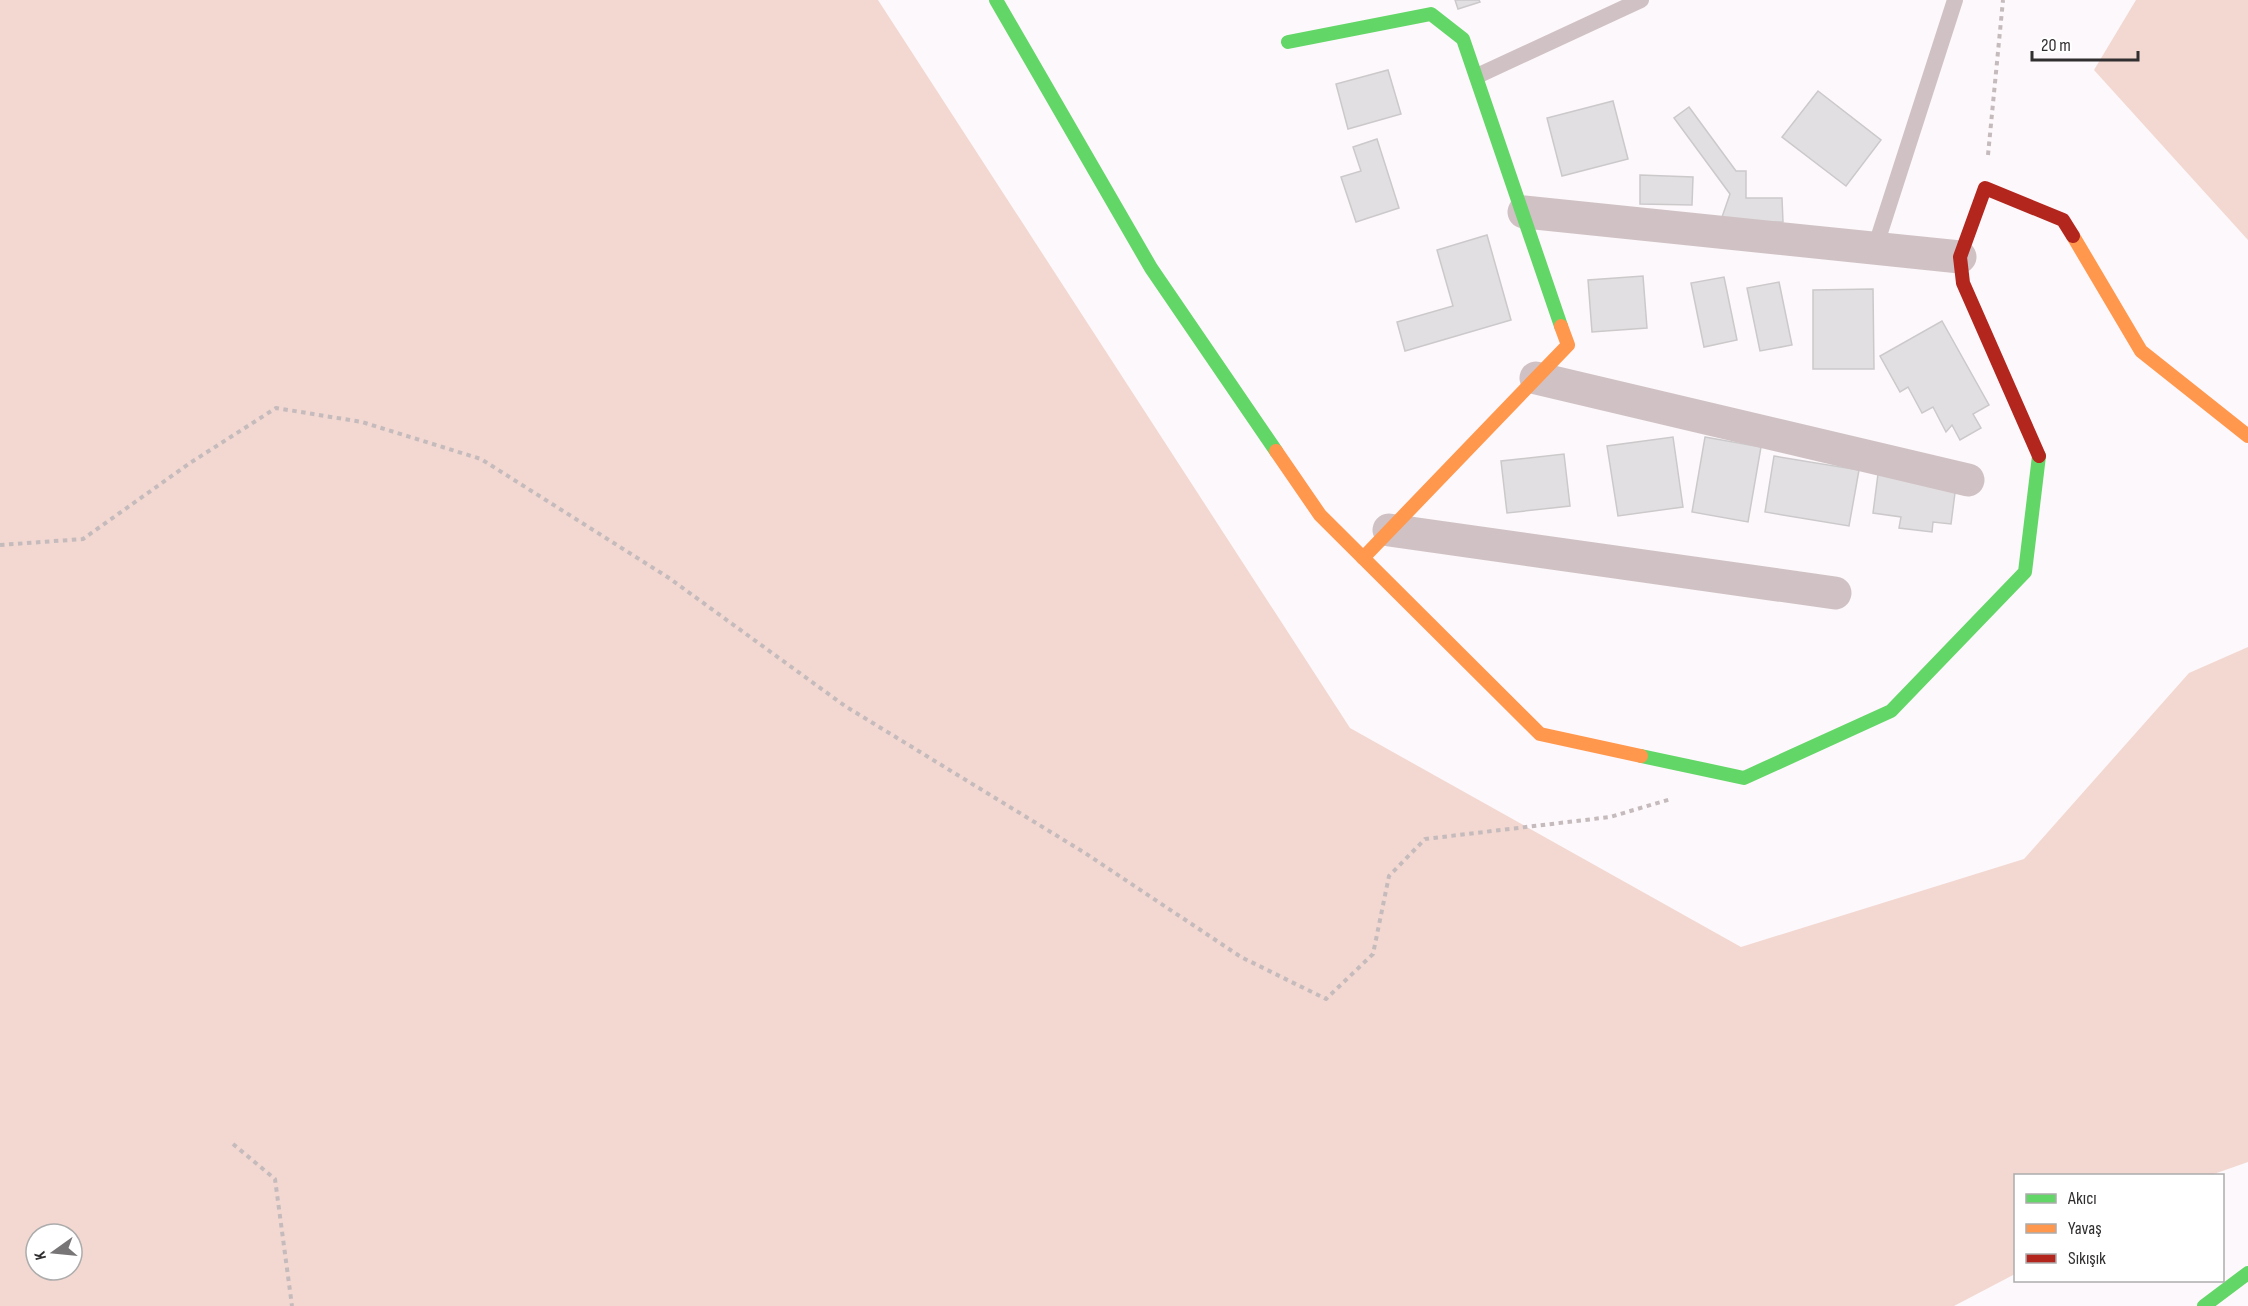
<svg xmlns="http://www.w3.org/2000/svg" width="2248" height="1306" viewBox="0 0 2248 1306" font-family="'Sofia Sans Condensed',sans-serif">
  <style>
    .forest { fill: #f2d8d1; fill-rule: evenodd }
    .building { fill: #e1dfe1; stroke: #ccc9cb; stroke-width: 1.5 }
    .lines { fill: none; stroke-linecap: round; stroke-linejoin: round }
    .path { stroke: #c5bbbd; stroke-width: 4; stroke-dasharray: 4.5 4.5; stroke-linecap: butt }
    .lane { stroke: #d0c2c4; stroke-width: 16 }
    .street { stroke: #d0c2c4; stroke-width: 33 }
    .fast { stroke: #63d668; stroke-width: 14 }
    .slow { stroke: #ff974d; stroke-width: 14 }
    .jam { stroke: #b3261e; stroke-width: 14 }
  </style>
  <rect width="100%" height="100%" fill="#fdf8fb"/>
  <!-- forest -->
  <g class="forest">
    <path d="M0 0H878L1350 728 1741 947 2024 859 2189 673 2248 647V1162L2211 1175 2016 1176 2015 1274 1954 1306H0ZM36 1234H72V1270H36Z"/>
    <path d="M2136 0H2248V240L2094 70Z"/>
  </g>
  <!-- building -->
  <g class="building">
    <path d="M1455 0H1479L1480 2 1458 9Z"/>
    <path d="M1388 70 1401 114 1348 129 1336 84Z"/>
    <path d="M1818 91 1881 140 1846 186 1782 137Z"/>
    <path d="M1613 101 1628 159 1562 176 1547 118Z"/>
    <path d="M1689 107 1736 171H1746V198H1782L1783 222 1720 223 1730 194 1674 118Z"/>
    <path d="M1377 139 1399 208 1356 222 1341 177 1361 171 1353 147Z"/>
    <path d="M1640 175 1693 177 1692 205 1640 204Z"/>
    <path d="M1487 235 1511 320 1405 351 1397 322 1453 306 1437 250Z"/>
    <path d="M1643 276 1647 328 1592 332 1588 280Z"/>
    <path d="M1724 277 1737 340 1704 347 1691 283Z"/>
    <path d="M1779 282 1792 345 1760 351 1747 288Z"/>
    <path d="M1873 289 1874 369H1813V290Z"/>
    <path d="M1942 321 1989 405 1973 414 1981 428 1960 440 1952 425 1946 432 1933 407 1922 413 1908 387 1900 392 1880 356Z"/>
    <path d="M1673 437 1683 507 1618 516 1607 446Z"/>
    <path d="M1705 437 1761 447 1748 522 1692 512Z"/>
    <path d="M1564 454 1570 506 1507 513 1501 461Z"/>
    <path d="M1774 456 1859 470 1849 526 1765 512Z"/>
    <path d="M1878 474 1956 485 1951 524 1933 522 1932 532 1899 528 1901 517 1873 513Z"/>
  </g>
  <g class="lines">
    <!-- path -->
    <g class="path">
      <path d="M1988 155 2003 0"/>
      <path d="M0 545 83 539 190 463 276 408 362 422 481 459 669 578 845 706 1085 853 1241 957 1326 999 1373 954 1389 876 1425 839 1610 817 1671 799"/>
      <path d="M233 1144 275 1179 292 1306"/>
    </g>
    <!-- lane -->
    <g class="lane">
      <path d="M1477 76 1641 0"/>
      <path d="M1875 248 1955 0"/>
    </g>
    <!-- street -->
    <g class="street">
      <path d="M1524 212 1960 257"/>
      <path d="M1536 378 1968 480"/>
      <path d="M1389 530 1835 593"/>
    </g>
    <!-- fast -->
    <g class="fast">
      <path d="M996 0 1151 268 1276 451"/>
      <path d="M1288 42 1431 14 1463 39 1561 326"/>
      <path d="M1641 756 1744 778 1891 711 2025 572 2039 456"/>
      <path d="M2204 1306 2248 1273"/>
    </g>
    <!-- slow -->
    <g class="slow">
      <path d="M2073 236 2141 351 2248 436"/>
      <path d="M1276 451 1320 515 1540 734 1641 756"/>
      <path d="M1363 558 1568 345 1561 326"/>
    </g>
    <!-- jam -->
    <path class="jam" d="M2039 456 1963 283 1960 257 1985 188 2063 220 2073 236"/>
  </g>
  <!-- legend -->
  <rect x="2014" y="1174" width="210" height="108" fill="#ffffff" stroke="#adacac" stroke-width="1.5"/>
  <rect x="2026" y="1194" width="30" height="9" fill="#63d668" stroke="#adacac" stroke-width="1.5"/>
  <text x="2068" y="1204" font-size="18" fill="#312f30">Akıcı</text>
  <rect x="2026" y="1224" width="30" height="9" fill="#ff974d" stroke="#adacac" stroke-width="1.5"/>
  <text x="2068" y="1234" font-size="18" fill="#312f30">Yavaş</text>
  <rect x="2026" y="1254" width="30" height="9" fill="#b3261e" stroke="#adacac" stroke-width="1.5"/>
  <text x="2068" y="1264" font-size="18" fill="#312f30">Sıkışık</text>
  <!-- north arrow -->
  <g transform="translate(54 1252) rotate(255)"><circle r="28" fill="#ffffff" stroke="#adacac" stroke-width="1.5"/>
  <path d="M0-4.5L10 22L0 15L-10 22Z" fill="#787577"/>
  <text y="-9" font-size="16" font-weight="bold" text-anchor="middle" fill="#312f30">K</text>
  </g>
  <!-- scale -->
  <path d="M2032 51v9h106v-9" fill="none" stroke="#312f30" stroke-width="3"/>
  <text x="2041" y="51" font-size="18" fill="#312f30" stroke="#ffffff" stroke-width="4.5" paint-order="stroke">20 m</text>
</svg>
